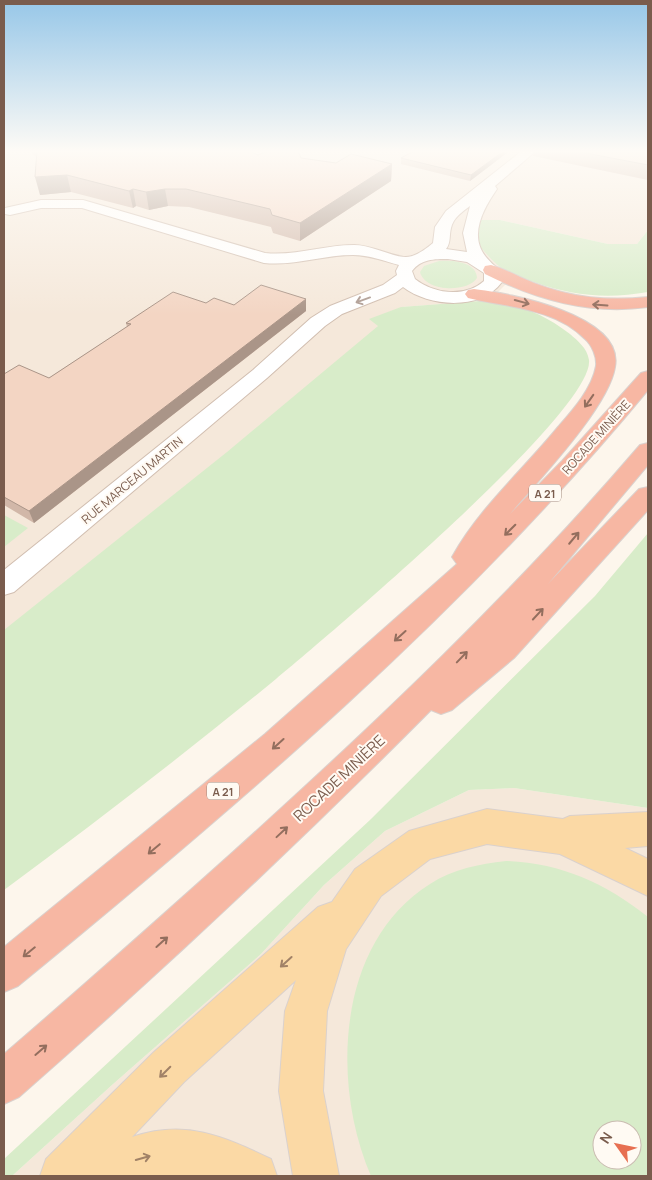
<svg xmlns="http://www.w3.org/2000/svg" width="652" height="1180" viewBox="0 0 652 1180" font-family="Manrope,sans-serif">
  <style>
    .residential { fill: #f5e8da; fill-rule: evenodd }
    .green { fill: #d8ecc9; fill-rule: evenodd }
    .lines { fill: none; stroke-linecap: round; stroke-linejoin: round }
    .minor-casing { stroke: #d1beb0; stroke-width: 2 }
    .major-casing { stroke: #dad1cd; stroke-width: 2 }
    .highway-casing { stroke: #dad1cd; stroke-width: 2 }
    .minor { fill: #fff; fill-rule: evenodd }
    .major { fill: #fbd9a5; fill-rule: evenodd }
    .highway { fill: #f7b7a3; fill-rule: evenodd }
    .wall { fill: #d1b7a8 }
    .shaded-wall { fill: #aa9588 }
    .building { fill: #f3d5c3; stroke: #aa9588 }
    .oneway { stroke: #af9d94 }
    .oneway2 { stroke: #936e5e }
    .oneway3 { stroke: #a18267 }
    .labels { text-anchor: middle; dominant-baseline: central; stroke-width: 4; stroke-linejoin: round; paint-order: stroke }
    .shield { fill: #fffaf3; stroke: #a28b7f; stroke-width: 1 }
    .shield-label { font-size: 11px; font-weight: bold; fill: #7a5c4d }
    .street-label { font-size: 12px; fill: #7a5c4d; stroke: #fffaf3 }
    .near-street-label { font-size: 15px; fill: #7a5c4d; stroke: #fffaf3 }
  </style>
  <rect width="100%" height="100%" fill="#fdf6ec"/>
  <!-- residential -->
  <g class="residential">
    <path d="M4 150H648V230L637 244H608L500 220 509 273 506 284 498 292 480 301 402 307 379 325 4 785Z"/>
    <path d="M514 788 648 808V1176H12L112 1085 261 954 324 885 385 831 469 790ZM602 1130H632V1160H602Z"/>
  </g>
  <!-- green -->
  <g class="green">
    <path d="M480 220H500L608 244H637L648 230V292C608 299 572 296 534 282 525 279 515 277 508 273 496 265 486 254 477 243Z"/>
    <path d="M439 261C451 260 476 261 477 278 467 293 425 292 420 272L424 266Z"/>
    <path d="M480 301C517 304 540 311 570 334 578 341 587 348 589 360 595 411 324 639 276 679 187 752 96 822 4 890V630L227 452 378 326 369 319 401 307Z"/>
    <path d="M4 515 28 528 4 547Z"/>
    <path d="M648 533V808L514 788 469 790 385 831 324 885 261 954 112 1085 12 1176H4V1159L370 820 595 596Z"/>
    <path d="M506 861C561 863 605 883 648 917V1176H371C331 1084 336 943 430 884 453 869 479 864 506 861ZM602 1130H632V1160H602Z"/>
  </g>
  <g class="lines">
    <defs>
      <path id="minor" d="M523 150H537L495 186 497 189C484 208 468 235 486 257 494 267 501 268 502 282 481 311 429 307 403 287L395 293 342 314 325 326 267 378 14 592 4 595V570L253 370 311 318 330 306 383 285 397 275 396 271 399 265C384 261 369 255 353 255 323 255 295 266 264 263L82 208H41L10 215 5 214V208L41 200H83L265 253C296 256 324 245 354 245 372 245 392 257 406 257 415 257 426 249 433 243L435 227 446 211ZM470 206 463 233 467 252 446 249C451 243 449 236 451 228 453 218 462 212 470 206ZM448 259 467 262 484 273V281C465 298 434 294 415 279L412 271C421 259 434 259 448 259Z"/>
      <path id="major" d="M487 809 563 819 570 816 648 812V846L625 848 648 859V896L560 854 487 844 430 859 381 896 346 949 327 1011 323 1091 339 1176H293L279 1091 285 1011 296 980 184 1082 132 1137C186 1119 223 1136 271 1159L277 1176H40L46 1159 154 1052 318 907 332 902 355 869 409 831Z"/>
      <g id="highway">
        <path d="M491 265C506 269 520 278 534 283 572 298 608 301 648 297V307C590 315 537 300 485 274L483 270 485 266Z"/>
        <path d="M474 289C509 293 625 315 615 367 609 407 537 482 510 514L562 461 641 373 648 371V390C464 613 241 803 18 986L4 992V947L265 734 457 564 452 557C479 508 523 470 558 427 572 411 592 389 596 366 597 357 592 345 585 339 555 308 506 307 468 298L465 294 468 290Z"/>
        <path d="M648 443V465L548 584 639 489 648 487V510L514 658 452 710 441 714 431 710C298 844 160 973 19 1097L4 1104V1054C81 988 157 920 233 852 376 723 515 591 640 445Z"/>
      </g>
    </defs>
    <!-- minor casing -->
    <use href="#minor" class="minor-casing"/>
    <!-- major casing -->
    <use href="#major" class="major-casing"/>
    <!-- highway casing -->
    <use href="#highway" class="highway-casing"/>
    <!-- minor -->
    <use href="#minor" class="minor"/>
    <!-- major -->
    <use href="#major" class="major"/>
    <!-- highway -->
    <use href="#highway" class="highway"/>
  </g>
  <!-- wall -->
  <g class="wall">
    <path d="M29 150H247L258 155 301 158 336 163 392 164 391 181 300 241 273 233 271 227 189 207 168 206 149 210 136 206 133 208 71 192 40 195 36 157Z"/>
    <path d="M416 150H521L517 153 508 151V152L470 181 401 164V158Z"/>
    <path d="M534 150H648V180L533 156Z"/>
    <path d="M306 299V311L34 523 4 505V374L49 378 127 327 126 323 206 303 234 305Z"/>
  </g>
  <!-- shaded-wall -->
  <g class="shaded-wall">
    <path d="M505 150H509L508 152 470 181 471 175Z"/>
    <path d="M392 164 391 181 300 241V223Z"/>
    <path d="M67 175 71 192 40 195 35 177Z"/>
    <path d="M133 189 136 206 133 208 129 191Z"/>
    <path d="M165 189 168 206 149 210 146 192Z"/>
    <path d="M306 299V311L34 523 29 511Z"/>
  </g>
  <!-- building -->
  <g class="building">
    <path d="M37 150H247L258 155 270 150H294L298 151 301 158 336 163 351 154 392 164 300 223 272 215 270 209 186 189H165L146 192 133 189 129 191 67 175 35 177Z"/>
    <path d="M416 150H505L471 175 401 158Z"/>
    <path d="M570 150H648V165Z"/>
    <path d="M261 285 306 299 29 511 4 497V374L19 365 49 378 131 324 126 323 173 292 206 303 214 298 234 305Z"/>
  </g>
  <!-- one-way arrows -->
  <defs><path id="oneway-shaft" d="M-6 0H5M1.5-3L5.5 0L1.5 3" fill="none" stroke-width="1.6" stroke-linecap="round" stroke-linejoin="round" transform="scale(1.25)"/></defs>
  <use class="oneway" href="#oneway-shaft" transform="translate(363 300) rotate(160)"/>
  <g class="oneway2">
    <use href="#oneway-shaft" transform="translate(522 302) rotate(15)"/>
    <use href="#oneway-shaft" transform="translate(600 305) rotate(-176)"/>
    <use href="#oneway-shaft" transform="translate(589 401) rotate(125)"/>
    <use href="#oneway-shaft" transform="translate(510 530) rotate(135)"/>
    <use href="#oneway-shaft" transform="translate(574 538) rotate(-50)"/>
    <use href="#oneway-shaft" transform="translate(538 614) rotate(-47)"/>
    <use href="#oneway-shaft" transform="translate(400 636) rotate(138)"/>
    <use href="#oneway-shaft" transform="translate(462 657) rotate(-46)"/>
    <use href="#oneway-shaft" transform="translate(278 744) rotate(138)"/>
    <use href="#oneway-shaft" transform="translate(282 832) rotate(-43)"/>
    <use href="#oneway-shaft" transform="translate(154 849) rotate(140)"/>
    <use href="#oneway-shaft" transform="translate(162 942) rotate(-42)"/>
    <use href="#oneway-shaft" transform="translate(29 952) rotate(141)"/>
    <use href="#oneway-shaft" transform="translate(41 1050) rotate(-41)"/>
  </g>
  <g class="oneway3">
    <use href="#oneway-shaft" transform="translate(286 962) rotate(138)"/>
    <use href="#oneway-shaft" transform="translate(165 1072) rotate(135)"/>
    <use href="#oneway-shaft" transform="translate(143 1158) rotate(-16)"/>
  </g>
  <!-- sky -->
  <linearGradient id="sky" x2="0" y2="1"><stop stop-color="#97c7e8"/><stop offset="0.48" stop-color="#fefbf6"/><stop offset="1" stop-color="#fefbf6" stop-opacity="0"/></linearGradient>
  <rect width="652" height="315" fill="url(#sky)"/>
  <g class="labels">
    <!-- shield labels -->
    <g class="shield">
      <rect x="529" y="484.5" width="32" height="17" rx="4"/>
      <rect x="207" y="782.5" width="32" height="17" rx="4"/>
    </g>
    <g class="shield-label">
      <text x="545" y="493">A 21</text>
      <text x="223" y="791">A 21</text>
    </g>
    <!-- street labels -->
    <g class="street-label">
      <text transform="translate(596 437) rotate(-48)">ROCADE MINIÈRE</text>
      <text transform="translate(132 480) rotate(-40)">RUE MARCEAU MARTIN</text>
    </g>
    <!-- near-street labels -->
    <g class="near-street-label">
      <text transform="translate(339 778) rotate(-43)">ROCADE MINIÈRE</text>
    </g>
  </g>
  <!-- border -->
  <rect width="652" height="1180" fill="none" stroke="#7a5c4d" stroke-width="10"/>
  <!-- north arrow -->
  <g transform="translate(617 1145) rotate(303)"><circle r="24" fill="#fffaf3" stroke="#cabbb1"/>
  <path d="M0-4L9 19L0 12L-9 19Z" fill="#e76f51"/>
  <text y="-8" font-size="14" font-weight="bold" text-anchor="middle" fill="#7a5c4d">N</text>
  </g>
</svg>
